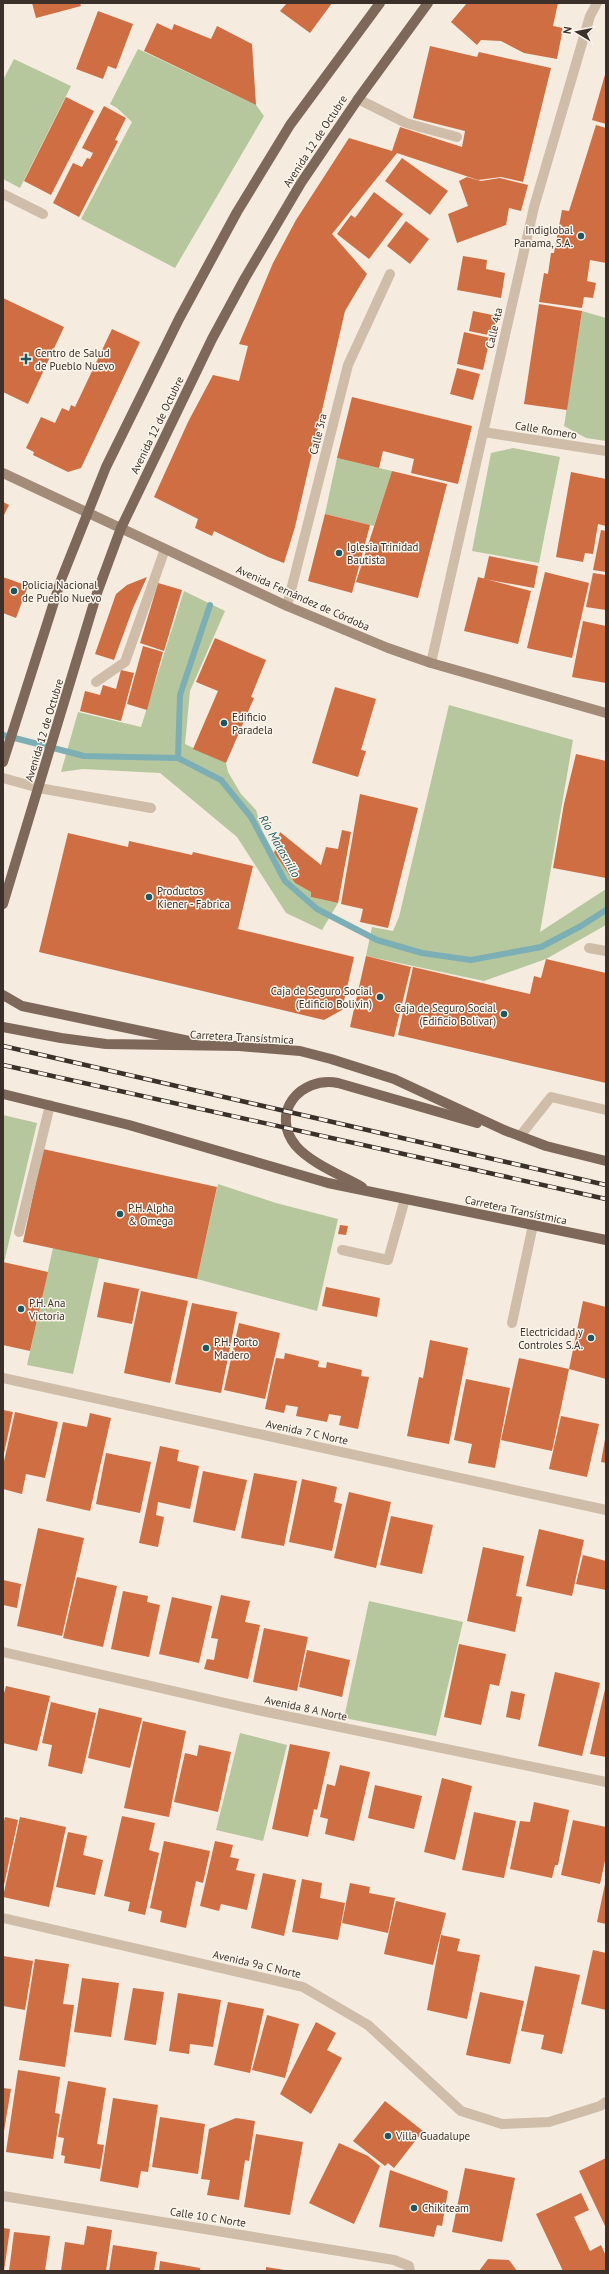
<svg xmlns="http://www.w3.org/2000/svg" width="609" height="2274" viewBox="0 0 609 2274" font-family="'PT Sans',sans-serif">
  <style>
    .green { fill: #b6c69d }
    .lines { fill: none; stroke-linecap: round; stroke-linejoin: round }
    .stream { stroke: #7bafb5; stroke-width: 6 }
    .building { fill: #cf6d43 }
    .service { stroke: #cfbda9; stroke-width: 10 }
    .minor { stroke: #cfbda9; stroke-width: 10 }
    .secondary { stroke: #a38b7a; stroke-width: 10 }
    .primary { stroke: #7e685a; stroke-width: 10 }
    .rail-casing { stroke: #3b302a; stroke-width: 4.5 }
    .rail { stroke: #fcf5ec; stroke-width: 3; stroke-dasharray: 9; stroke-linecap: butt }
    .poi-dot { fill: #1b5861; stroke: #fcf5ec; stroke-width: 1.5 }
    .labels { text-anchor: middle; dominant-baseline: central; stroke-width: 3; stroke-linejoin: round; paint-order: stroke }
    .street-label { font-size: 11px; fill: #3b302a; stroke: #fcf5ec }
    .poi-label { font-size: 11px; fill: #3b302a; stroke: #fcf5ec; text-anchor: start }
    .water-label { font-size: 12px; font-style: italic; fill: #1b5861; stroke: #fcf5ec }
  </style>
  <rect width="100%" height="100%" fill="#f5ecdf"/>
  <!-- green -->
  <g class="green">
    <path d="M138 49 256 105 264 116 175 268 81 219 132 122 117 108 110 104Z"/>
    <path d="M14 59 71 86 20 188 3 179V80Z"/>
    <path d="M582 311 606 318V441L586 438 564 426Z"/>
    <path d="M513 448 560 457 539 563 472 551 491 453Z"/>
    <path d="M337 458 392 471 374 526 325 514Z"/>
    <path d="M184 591 225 611 190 691 185 744 226 763 228 772 241 794 256 810 262 830 274 853 295 883 311 892V897L338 903 322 930 286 913 237 837 160 773 83 769 61 772 78 712 141 727Z"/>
    <path d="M449 705 573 740 540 932 606 889V925L546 959 484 981 366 956 372 927 393 931 399 917Z"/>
    <path d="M3 1115 37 1123 3 1267Z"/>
    <path d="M218 1184 276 1203 338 1219 317 1311 197 1279Z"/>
    <path d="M53 1248 99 1258 73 1374 27 1365Z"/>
    <path d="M369 1601 463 1622 436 1736 344 1718Z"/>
    <path d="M240 1733 287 1745 263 1841 216 1830Z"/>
  </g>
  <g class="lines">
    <!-- stream -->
    <g class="stream">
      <path d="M3 735 84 756 178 758 221 780 251 817 285 881 317 909 377 940 422 953 471 960 541 947 581 926 606 910"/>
      <path d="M178 758 180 695 210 605"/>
    </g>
  </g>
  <!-- building -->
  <g class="building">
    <path d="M32 3H80L81 6 36 18Z"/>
    <path d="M287 3H332L310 33 280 11Z"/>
    <path d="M467 3H558L553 26 563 28 557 59 524 53 501 41 481 40 477 45 451 22Z"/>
    <path d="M98 11 133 24 116 69 108 66 103 79 76 69Z"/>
    <path d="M157 23 172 30 174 24 211 39 217 26 252 44 256 105 144 51Z"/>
    <path d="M430 46 477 57 479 52 551 68 523 182 501 177 478 180 397 153 332 234 367 274 345 311 295 527 284 563 268 557 214 531 212 536 195 528 198 519 154 497 188 422 213 375 239 381 248 346 239 344 273 263 296 220 349 138 392 151 400 127 462 147 465 131 413 118Z"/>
    <path d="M606 71V124L592 120Z"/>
    <path d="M66 97 94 111 51 195 24 181Z"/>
    <path d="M104 106 126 118 115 140 118 141 79 217 53 203 73 163 82 167 87 158 90 159 93 153 82 148Z"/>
    <path d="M596 125 606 128V263L590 260 587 281 596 283 593 298 584 297 582 308 539 302 544 273 548 274 551 253H554L562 210 569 211Z"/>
    <path d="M402 158 448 191 430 215 385 181Z"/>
    <path d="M467 177 481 181 500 178 528 185 521 211 509 208 506 225 457 243 448 214 468 206 459 181Z"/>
    <path d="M374 192 403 214 369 259 337 234 351 215 355 218Z"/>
    <path d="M406 221 429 239 410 264 387 246Z"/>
    <path d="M463 256 487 260 486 269 505 273 501 298 457 290Z"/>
    <path d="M3 298 64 327 28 404 3 392Z"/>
    <path d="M539 304 582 311 567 410 524 404Z"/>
    <path d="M473 311 497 316 493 336 469 331Z"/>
    <path d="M112 329 140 342 81 468 68 472 33 455 34 452 26 448 41 417 55 423 62 408 69 411 71 405 75 407Z"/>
    <path d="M464 332 490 338 483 370 457 364Z"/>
    <path d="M457 368 480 374 473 400 450 394Z"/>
    <path d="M352 397 472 426 458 484 411 473 414 459 383 451 379 468 337 458Z"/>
    <path d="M392 471 447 484 418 598 356 582Z"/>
    <path d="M571 472 606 479V526L598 524 593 554 585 553 583 562 556 557Z"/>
    <path d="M3 502 9 505 3 517Z"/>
    <path d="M325 514 370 525 352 593 308 581Z"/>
    <path d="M601 530 606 531V572L593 570Z"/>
    <path d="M489 556 538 566 534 588 484 579Z"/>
    <path d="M545 572 589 583 572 658 527 648Z"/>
    <path d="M593 573 606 575V610L586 607Z"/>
    <path d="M3 577 28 586 16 618 3 613Z"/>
    <path d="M147 577 133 608 114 660 95 654 116 594 127 585Z"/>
    <path d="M478 577 531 591 518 644 464 631Z"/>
    <path d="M158 583 182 590 164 651 140 643Z"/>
    <path d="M583 621 606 626V683L572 677Z"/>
    <path d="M215 638 266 660 251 697 254 698 226 763 193 749 218 691 196 682Z"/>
    <path d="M143 646 163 652 147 710 127 704Z"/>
    <path d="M121 670 134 673 121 721 80 711 85 691 100 695 103 685 116 689Z"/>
    <path d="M335 687 376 699 361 750 366 751 358 777 312 763Z"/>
    <path d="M576 754 606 761V878L553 868 564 804Z"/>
    <path d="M360 794 418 808 388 928 360 922 363 909 341 904Z"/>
    <path d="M342 830 351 832 338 903 311 897V892L295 883 274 853 280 832 321 865 326 847 338 849Z"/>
    <path d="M68 833 128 847 129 841 192 855 193 852 253 866 238 929 354 957 342 1010 324 1020 39 952Z"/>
    <path d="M366 956 411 967 394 1037 350 1027Z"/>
    <path d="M546 959 606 973V1083L398 1035 413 967 530 994 534 976 541 978Z"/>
    <path d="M43 1149 217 1187 197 1279 23 1242Z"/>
    <path d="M340 1225 348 1226 346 1235 338 1234Z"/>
    <path d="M3 1262 48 1272 30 1351 3 1345Z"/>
    <path d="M104 1282 139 1289 132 1324 97 1317Z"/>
    <path d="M326 1287 380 1298 377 1317 322 1306Z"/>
    <path d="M141 1291 188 1301 170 1383 124 1373Z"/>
    <path d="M583 1301 606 1307V1379L569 1369 552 1451 501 1440 519 1358 569 1369Z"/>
    <path d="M192 1303 237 1312 221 1393 175 1384Z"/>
    <path d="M239 1323 280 1333 265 1399 224 1390Z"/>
    <path d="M430 1340 468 1348 449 1444 407 1436 419 1377 423 1378Z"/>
    <path d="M285 1353 319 1361 318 1367 326 1368 327 1362 362 1370 361 1376 369 1377 358 1429 339 1425 341 1416 329 1414 327 1422 296 1416 298 1407 286 1405 284 1413 265 1409 276 1358 284 1359Z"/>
    <path d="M466 1379 510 1388 495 1468 468 1463 472 1444 454 1440Z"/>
    <path d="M3 1410 13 1412 4 1453 3 1452Z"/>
    <path d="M15 1412 58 1422 45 1478 26 1474 22 1494 3 1489V1466Z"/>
    <path d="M90 1413 111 1418 90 1511 46 1501 63 1422 87 1427Z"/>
    <path d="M561 1416 599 1424 587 1477 549 1469Z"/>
    <path d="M605 1439H606V1463L601 1462Z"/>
    <path d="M160 1446 179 1450 177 1461 199 1466 190 1509 158 1502 156 1515 164 1517 158 1547 139 1543Z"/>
    <path d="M106 1453 151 1462 140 1513 96 1504Z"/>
    <path d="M203 1471 247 1480 235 1531 193 1522Z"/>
    <path d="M254 1473 297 1481 284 1546 241 1538Z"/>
    <path d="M302 1479 337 1487 334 1502 342 1504 332 1551 289 1542Z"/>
    <path d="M349 1492 391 1502 376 1568 334 1558Z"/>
    <path d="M391 1516 433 1525 422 1574 380 1565Z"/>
    <path d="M38 1528 84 1538 62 1636 17 1626Z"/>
    <path d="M539 1529 584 1540 572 1596 526 1586Z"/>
    <path d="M483 1547 524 1556 516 1596 522 1597 515 1632 467 1621Z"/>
    <path d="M583 1555 606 1561V1590L576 1584Z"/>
    <path d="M77 1577 117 1586 103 1647 63 1638Z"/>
    <path d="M3 1580 21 1584 17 1608 3 1605Z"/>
    <path d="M123 1591 148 1596 147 1602 160 1605 149 1657 111 1649Z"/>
    <path d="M221 1595 250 1601 245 1622 260 1625 248 1679 204 1669 207 1659 214 1660 218 1639 211 1638Z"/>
    <path d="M172 1597 212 1606 199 1663 159 1654Z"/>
    <path d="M264 1628 308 1637 297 1691 253 1682Z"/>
    <path d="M459 1644 506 1654 499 1686 490 1684 481 1725 444 1717Z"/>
    <path d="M307 1650 350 1660 342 1697 299 1687Z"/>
    <path d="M555 1672 600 1683 582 1756 538 1746Z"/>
    <path d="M606 1685V1757L590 1754Z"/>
    <path d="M6 1686 50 1696 37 1751 3 1743V1697Z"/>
    <path d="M511 1691 525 1694 520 1720 506 1717Z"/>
    <path d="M51 1702 96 1713 82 1774 48 1766 52 1745 42 1743Z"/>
    <path d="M99 1708 142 1718 130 1768 88 1758Z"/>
    <path d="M143 1721 186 1731 169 1817 124 1808Z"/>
    <path d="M290 1744 330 1752 317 1810 314 1809 308 1837 272 1829Z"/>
    <path d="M199 1745 231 1752 218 1812 174 1802 185 1753 197 1756Z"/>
    <path d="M340 1765 370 1772 354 1841 325 1834 328 1819 320 1817 327 1784 335 1786Z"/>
    <path d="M442 1778 472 1786 455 1860 424 1852Z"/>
    <path d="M375 1785 422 1796 414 1829 368 1818Z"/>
    <path d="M534 1802 569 1810 558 1865H555L552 1878 510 1869 520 1821 530 1822Z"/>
    <path d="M474 1812 516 1821 504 1878 462 1870Z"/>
    <path d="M122 1816 155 1823 149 1850 159 1853 145 1915 128 1911 130 1902 104 1896Z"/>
    <path d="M5 1817 18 1820 4 1885 3 1825Z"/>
    <path d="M20 1817 66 1827 49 1907 3 1897Z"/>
    <path d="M573 1820 606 1827V1856L600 1884 561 1875Z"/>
    <path d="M68 1832 87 1836 83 1855 103 1860 95 1895 56 1887Z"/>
    <path d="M164 1841 210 1851 203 1883 196 1881 186 1928 160 1922 162 1911 150 1908Z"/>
    <path d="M215 1841 233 1845 230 1857 239 1859 236 1870 255 1874 247 1910 221 1904 219 1911 200 1906Z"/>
    <path d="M263 1873 296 1880 284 1936 251 1928Z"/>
    <path d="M302 1879 322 1883 320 1898 345 1903 338 1940 292 1932Z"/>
    <path d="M350 1883 370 1887 369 1893 395 1898 388 1933 342 1923Z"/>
    <path d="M605 1884H606V1924L597 1922Z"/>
    <path d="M396 1901 446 1913 433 1965 384 1954Z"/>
    <path d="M441 1935 460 1939 457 1951 480 1955 467 2019 427 2010Z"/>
    <path d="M593 1950 606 1953V2010L581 2004Z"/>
    <path d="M3 1956 33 1961 25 2010 3 2006Z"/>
    <path d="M35 1959 69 1964 63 2004 74 2005 65 2067 19 2060Z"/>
    <path d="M535 1966 580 1975 562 2054 541 2049 544 2035 521 2031Z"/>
    <path d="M82 1978 119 1983 111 2037 74 2032Z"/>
    <path d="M133 1988 164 1992 156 2045 124 2040Z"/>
    <path d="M480 1992 524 2001 510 2064 466 2055Z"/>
    <path d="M178 1993 221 2000 213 2047 190 2044 189 2054 169 2051Z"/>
    <path d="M228 2002 264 2009 250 2073 214 2065Z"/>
    <path d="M267 2015 299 2024 285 2078 252 2070Z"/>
    <path d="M316 2022 336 2033 327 2050 342 2058 311 2114 280 2094Z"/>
    <path d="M18 2070 60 2077 55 2113 60 2114 53 2159 6 2152Z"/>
    <path d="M68 2081 106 2088 97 2144 104 2145 100 2169 64 2163 65 2156 61 2155 64 2138 58 2137Z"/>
    <path d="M3 2088 11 2089 4 2131H3Z"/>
    <path d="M113 2098 158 2105 148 2172 141 2171 138 2188 100 2181Z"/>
    <path d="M385 2101 423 2131 394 2168 388 2163 385 2166 353 2141Z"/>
    <path d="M160 2117 205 2124 198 2174 152 2167Z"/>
    <path d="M236 2118 255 2121 249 2161 245 2160 239 2200 207 2195 210 2180 201 2179 209 2129Z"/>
    <path d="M256 2134 303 2142 290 2215 244 2207Z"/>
    <path d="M339 2143 368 2156 380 2166 354 2224 309 2203Z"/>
    <path d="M606 2158V2228L579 2171Z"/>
    <path d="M465 2168 515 2178 502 2242 452 2232Z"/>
    <path d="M390 2170 448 2191 442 2226 437 2225 434 2237 379 2227Z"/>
    <path d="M581 2193 589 2210 574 2217 590 2251 601 2245 606 2256V2271H563L536 2214Z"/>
    <path d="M87 2226 112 2230 106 2271H61L65 2242 84 2245Z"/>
    <path d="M3 2228 10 2229 4 2271H3Z"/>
    <path d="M14 2232 50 2236 45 2271H9Z"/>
    <path d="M113 2245 157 2252 154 2271H109Z"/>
    <path d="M488 2259 509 2260 517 2271H479Z"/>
    <path d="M160 2261 200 2268V2271H159Z"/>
    <path d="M266 2267 285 2270V2271H266Z"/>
  </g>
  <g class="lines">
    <!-- service -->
    <g class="service">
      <path d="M358 99 406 123 457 137"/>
      <path d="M96 682 125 662 165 549"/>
      <path d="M3 778 39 788 151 808"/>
      <path d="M589 948 606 951"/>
      <path d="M520 1136 551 1097 606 1110"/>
      <path d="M19 1232 50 1105"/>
      <path d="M342 1250 388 1260 405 1199"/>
      <path d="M512 1323 533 1225"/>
    </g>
    <!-- minor -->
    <g class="minor">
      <path d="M3 194 43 214"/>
      <path d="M483 432 606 451"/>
      <path d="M287 606 348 365 390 274"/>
      <path d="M431 663 534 207 590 16 597 3"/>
      <path d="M3 1378 606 1510"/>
      <path d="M3 1652 243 1707 606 1782"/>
      <path d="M3 1918 303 1987 368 2025 461 2111 502 2124 549 2122 600 2106 606 2102"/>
      <path d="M3 2196 394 2260 409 2266 410 2271"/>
    </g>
    <!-- secondary -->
    <path class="secondary" d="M3 473 287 606 388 648 431 663 606 713"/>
    <!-- primary -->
    <g class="primary">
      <path d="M3 762 61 580 106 467 179 319 237 212 290 125 380 3"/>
      <path d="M3 904 97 593 121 528 212 339 245 278 301 183 358 99 428 3"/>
      <path d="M3 995 22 1006 194 1042"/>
      <path d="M3 1027 61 1038 106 1044 239 1046 300 1051 331 1059 394 1079 504 1130 546 1146 606 1161"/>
      <path d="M3 1094 129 1125 328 1183 606 1240"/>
      <path d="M362 1187C341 1175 312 1164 296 1146 269 1113 300 1076 338 1083L477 1123"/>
    </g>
    <defs>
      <g id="rail">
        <path d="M3 1046 606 1185"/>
        <path d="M3 1065 606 1199"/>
      </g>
    </defs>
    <!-- rail casing -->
    <use href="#rail" class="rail-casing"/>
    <!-- rail -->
    <use href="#rail" class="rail"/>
  </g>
  <!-- markers -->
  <g class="poi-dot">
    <circle cx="581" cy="236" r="4"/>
    <path d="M24 353h4v4h4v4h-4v4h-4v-4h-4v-4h4z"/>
    <circle cx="339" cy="553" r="4"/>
    <circle cx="14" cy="591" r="4"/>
    <circle cx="224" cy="723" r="4"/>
    <circle cx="149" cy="897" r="4"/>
    <circle cx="380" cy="997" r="4"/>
    <circle cx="504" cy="1014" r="4"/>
    <circle cx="120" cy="1214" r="4"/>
    <circle cx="21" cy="1309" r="4"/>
    <circle cx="591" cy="1338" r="4"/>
    <circle cx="206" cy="1348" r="4"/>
    <circle cx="388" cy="2136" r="4"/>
    <circle cx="414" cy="2208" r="4"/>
  </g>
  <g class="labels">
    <!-- street labels -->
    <g class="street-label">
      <text transform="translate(315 141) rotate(-57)">Avenida 12 de Octubre</text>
      <text transform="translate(494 328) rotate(-77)">Calle 4ta</text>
      <text transform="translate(157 425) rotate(-64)">Avenida 12 de Octubre</text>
      <text transform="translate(546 430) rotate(9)">Calle Romero</text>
      <text transform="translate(318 434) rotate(-76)">Calle 3ra</text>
      <text transform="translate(303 598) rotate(24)">Avenida Fernández de Córdoba</text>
      <text transform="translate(44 730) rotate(-73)">Avenida 12 de Octubre</text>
      <text transform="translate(242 1037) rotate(3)">Carretera Transístmica</text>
      <text transform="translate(516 1210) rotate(12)">Carretera Transístmica</text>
      <text transform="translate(307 1432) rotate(12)">Avenida 7 C Norte</text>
      <text transform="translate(306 1708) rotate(12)">Avenida 8 A Norte</text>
      <text transform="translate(257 1964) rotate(13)">Avenida 9a C Norte</text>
      <text transform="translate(208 2217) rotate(9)">Calle 10 C Norte</text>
    </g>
    <!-- poi labels -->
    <g class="poi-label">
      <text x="573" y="230" text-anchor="end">Indiglobal<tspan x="573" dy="13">Panama, S.A.</tspan></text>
      <text x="35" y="353">Centro de Salud<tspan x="35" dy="13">de Pueblo Nuevo</tspan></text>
      <text x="347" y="547">Iglesia Trinidad<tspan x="347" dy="13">Bautista</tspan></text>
      <text x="22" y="585">Policia Nacional<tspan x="22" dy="13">de Pueblo Nuevo</tspan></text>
      <text x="232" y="717">Edificio<tspan x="232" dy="13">Paradela</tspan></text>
      <text x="157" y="891">Productos<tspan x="157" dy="13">Kiener - Fabrica</tspan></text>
      <text x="372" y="991" text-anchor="end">Caja de Seguro Social<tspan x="372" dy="13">(Edificio Bolivin)</tspan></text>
      <text x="496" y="1008" text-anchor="end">Caja de Seguro Social<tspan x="496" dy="13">(Edificio Bolivar)</tspan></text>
      <text x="128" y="1208">P.H. Alpha<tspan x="128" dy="13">&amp; Omega</tspan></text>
      <text x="29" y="1303">P.H. Ana<tspan x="29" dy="13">Victoria</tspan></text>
      <text x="583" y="1332" text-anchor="end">Electricidad y<tspan x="583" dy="13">Controles S.A.</tspan></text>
      <text x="214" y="1342">P.H. Porto<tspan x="214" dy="13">Madero</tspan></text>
      <text x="396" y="2136">Villa Guadalupe</text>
      <text x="422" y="2208">Chikiteam</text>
    </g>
    <!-- water labels -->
    <g class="water-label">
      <text transform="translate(280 846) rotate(60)">Río Matasnillo</text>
    </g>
  </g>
  <!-- border -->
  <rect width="609" height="2274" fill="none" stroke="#3b302a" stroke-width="8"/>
  <!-- north arrow -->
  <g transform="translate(577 32) rotate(280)" stroke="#fcf5ec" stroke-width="3" paint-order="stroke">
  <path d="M0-3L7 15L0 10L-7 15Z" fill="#3b302a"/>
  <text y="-6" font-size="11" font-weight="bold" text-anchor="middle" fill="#3b302a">N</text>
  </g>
</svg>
